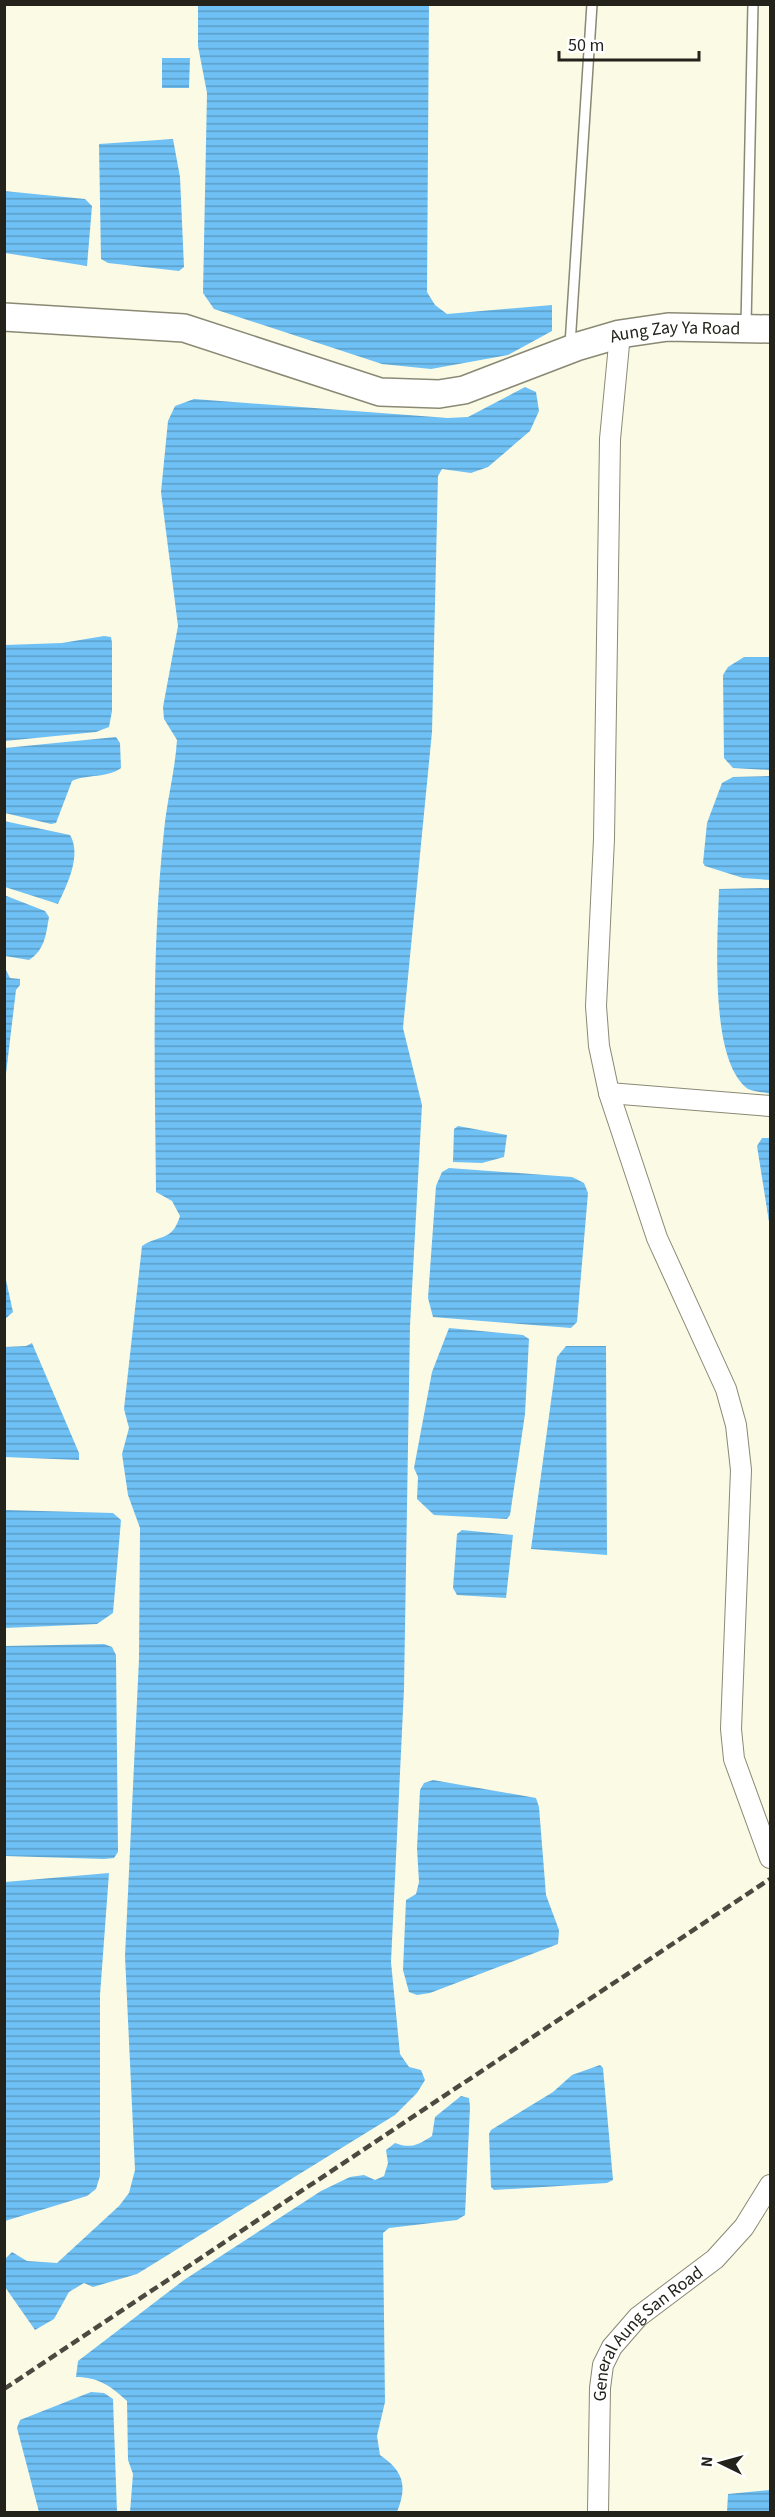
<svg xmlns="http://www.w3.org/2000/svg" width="775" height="2517" viewBox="0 0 775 2517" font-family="'Source Sans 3',sans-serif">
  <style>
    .water { fill: url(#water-rules) }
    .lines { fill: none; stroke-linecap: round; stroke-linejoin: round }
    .lane-casing { stroke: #8a8975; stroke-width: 12 }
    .street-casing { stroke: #8a8975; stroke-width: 22 }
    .secondary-casing { stroke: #8a8975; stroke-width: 30 }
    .lane { stroke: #fff; stroke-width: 9 }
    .street { stroke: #fff; stroke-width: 20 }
    .secondary { stroke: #fff; stroke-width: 27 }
    .rail { stroke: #4b4a40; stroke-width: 4.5; stroke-dasharray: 9 4.5; stroke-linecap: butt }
    .labels { text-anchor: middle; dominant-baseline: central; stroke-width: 5; stroke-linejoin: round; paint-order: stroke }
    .street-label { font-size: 18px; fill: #23231b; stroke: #fff }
  </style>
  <defs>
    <pattern id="water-rules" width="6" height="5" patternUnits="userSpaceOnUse" patternTransform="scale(1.5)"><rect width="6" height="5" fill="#6fc1f5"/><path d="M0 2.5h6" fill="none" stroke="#5b9cc6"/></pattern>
  </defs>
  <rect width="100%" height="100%" fill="#fbfae4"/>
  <!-- water -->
  <g class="water">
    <path d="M198 5H429L427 292 435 305 447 314 552 305V331L508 355 431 369 382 364 214 309 203 293 207 93 198 46Z"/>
    <path d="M162 58H190L189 88H162Z"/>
    <path d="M173 139 180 177 184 267 179 271 108 263 101 259 99 144Z"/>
    <path d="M4 191 85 199 92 206 87 266 5 253Z"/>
    <path d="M525 387 536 392 539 411 530 431 488 467 471 473 442 469 438 476 432 732 403 1028 422 1105 410 1326 404 1689 391 1962 400 2054 409 2067 421 2070 425 2080 417 2093 395 2115 137 2274 93 2287 84 2283 69 2292 54 2319 35 2330 5 2287V2259L12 2252 27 2261 57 2263 119 2206 129 2193 135 2170 125 1956 139 1659 140 1528 128 1495 122 1454 129 1428 124 1409 142 1246C160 1234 172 1242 180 1216L172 1201 156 1192C155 1072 151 950 164 831 167 800 175 771 177 740L164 719 163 707 178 626 161 492 168 421 175 406 194 399 448 418 468 417Z"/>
    <path d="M104 636 111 637 112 643V711L109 727 96 732 5 741V645L62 643Z"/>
    <path d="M744 657H770V770L733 768 724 758 723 675 728 667Z"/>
    <path d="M116 737 120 743 121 768C108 778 87 774 72 781L56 823 51 824 5 813V748Z"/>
    <path d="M770 776V880L743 878 705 866 703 863 707 823 722 783 733 777Z"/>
    <path d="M4 821 70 835C82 855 67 885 58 904L5 887Z"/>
    <path d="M770 888V1094C764 1092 754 1092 748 1089 708 1060 718 935 719 889Z"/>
    <path d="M4 895 45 911 49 917C46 934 45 950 29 960L5 956Z"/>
    <path d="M5 968 10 978 20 979V985L16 990 5 1082Z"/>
    <path d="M458 1126 507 1135 504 1157 482 1163 453 1162 454 1129Z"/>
    <path d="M762 1138H770V1228L757 1146Z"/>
    <path d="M449 1168 572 1177 584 1183 588 1193 577 1322 571 1328 433 1317 428 1298 436 1186 442 1172Z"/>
    <path d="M4 1271 13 1312 5 1319H4Z"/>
    <path d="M449 1328 523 1335 529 1339 525 1414 510 1515 507 1519 434 1515 417 1499 418 1477 414 1468 432 1372Z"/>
    <path d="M32 1343 79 1453V1460L5 1457V1347L26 1346Z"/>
    <path d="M566 1346H606L607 1555 531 1549 557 1357Z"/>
    <path d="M5 1510 113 1513 121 1520 113 1613 97 1624 5 1628Z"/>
    <path d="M462 1530 513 1535 506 1598 457 1595 453 1588 457 1534Z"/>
    <path d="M104 1644 112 1647 116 1655 118 1852 114 1858 104 1859 5 1856V1646Z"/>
    <path d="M433 1780 536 1798 539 1807 546 1895 559 1930 558 1944 430 1993 417 1995 409 1992 403 1970 406 1900 416 1894 419 1882 417 1848 420 1790 424 1783Z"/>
    <path d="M109 1873 100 1995V2176L96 2189 87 2196 5 2221V1882Z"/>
    <path d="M600 2065 603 2068 613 2180 607 2183 494 2190 491 2187 489 2134 491 2130 553 2092 572 2075Z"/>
    <path d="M461 2096 469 2098 470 2107 465 2215 457 2220 389 2228 383 2233 385 2402 377 2436 380 2455C403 2471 408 2485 397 2512H130L133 2474 128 2460 127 2401C111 2386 98 2377 76 2377L78 2361 184 2280 321 2191 350 2177 364 2175 375 2180 384 2176 388 2163 386 2150 395 2143C411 2149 418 2145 432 2136L435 2117Z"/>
    <path d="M91 2392 104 2393 113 2399 117 2512H39L17 2428 20 2420Z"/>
    <path d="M770 2490V2512H727L728 2494Z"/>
  </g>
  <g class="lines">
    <defs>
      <g id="lane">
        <path d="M746 325 753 4"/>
        <path d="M570 345 592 4"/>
      </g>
      <g id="street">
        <path d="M620 334 610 439 604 839 596 1006 599 1046 609 1093 657 1238 726 1389 736 1425 741 1470 731 1729 734 1759 770 1858"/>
        <path d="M609 1093 770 1106"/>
        <path id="s1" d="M598 2512 600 2388 603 2365 612 2347 638 2317 715 2259 744 2227 770 2185"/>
      </g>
      <g id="secondary">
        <path id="s2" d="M4 317 184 328 380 392 439 394 464 390 579 346 620 334 668 327 770 329"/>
      </g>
    </defs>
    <!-- lane casing -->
    <use href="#lane" class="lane-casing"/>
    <!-- street casing -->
    <use href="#street" class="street-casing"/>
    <!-- secondary casing -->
    <use href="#secondary" class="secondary-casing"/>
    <!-- lane -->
    <use href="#lane" class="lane"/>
    <!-- street -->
    <use href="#street" class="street"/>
    <!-- secondary -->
    <use href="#secondary" class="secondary"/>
    <!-- rail -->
    <path class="rail" d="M4 2389 770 1879"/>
  </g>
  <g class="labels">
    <!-- street labels -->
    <g class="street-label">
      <text stroke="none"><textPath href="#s2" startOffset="692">Aung Zay Ya Road</textPath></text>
      <text stroke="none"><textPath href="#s1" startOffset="198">General Aung San Road</textPath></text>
    </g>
  </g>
  <!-- border -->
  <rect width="775" height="2517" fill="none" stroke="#23231b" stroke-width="12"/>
  <!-- north arrow -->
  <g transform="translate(721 2463) rotate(275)" stroke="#ffffff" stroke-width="4.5" paint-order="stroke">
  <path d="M0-4.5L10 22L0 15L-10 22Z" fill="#23231b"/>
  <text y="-9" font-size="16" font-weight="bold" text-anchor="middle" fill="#23231b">N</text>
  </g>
  <!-- scale -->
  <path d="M559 51v9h140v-9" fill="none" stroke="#23231b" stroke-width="3"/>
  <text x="568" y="51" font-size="18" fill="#23231b" stroke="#ffffff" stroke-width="4.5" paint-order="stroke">50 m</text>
</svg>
